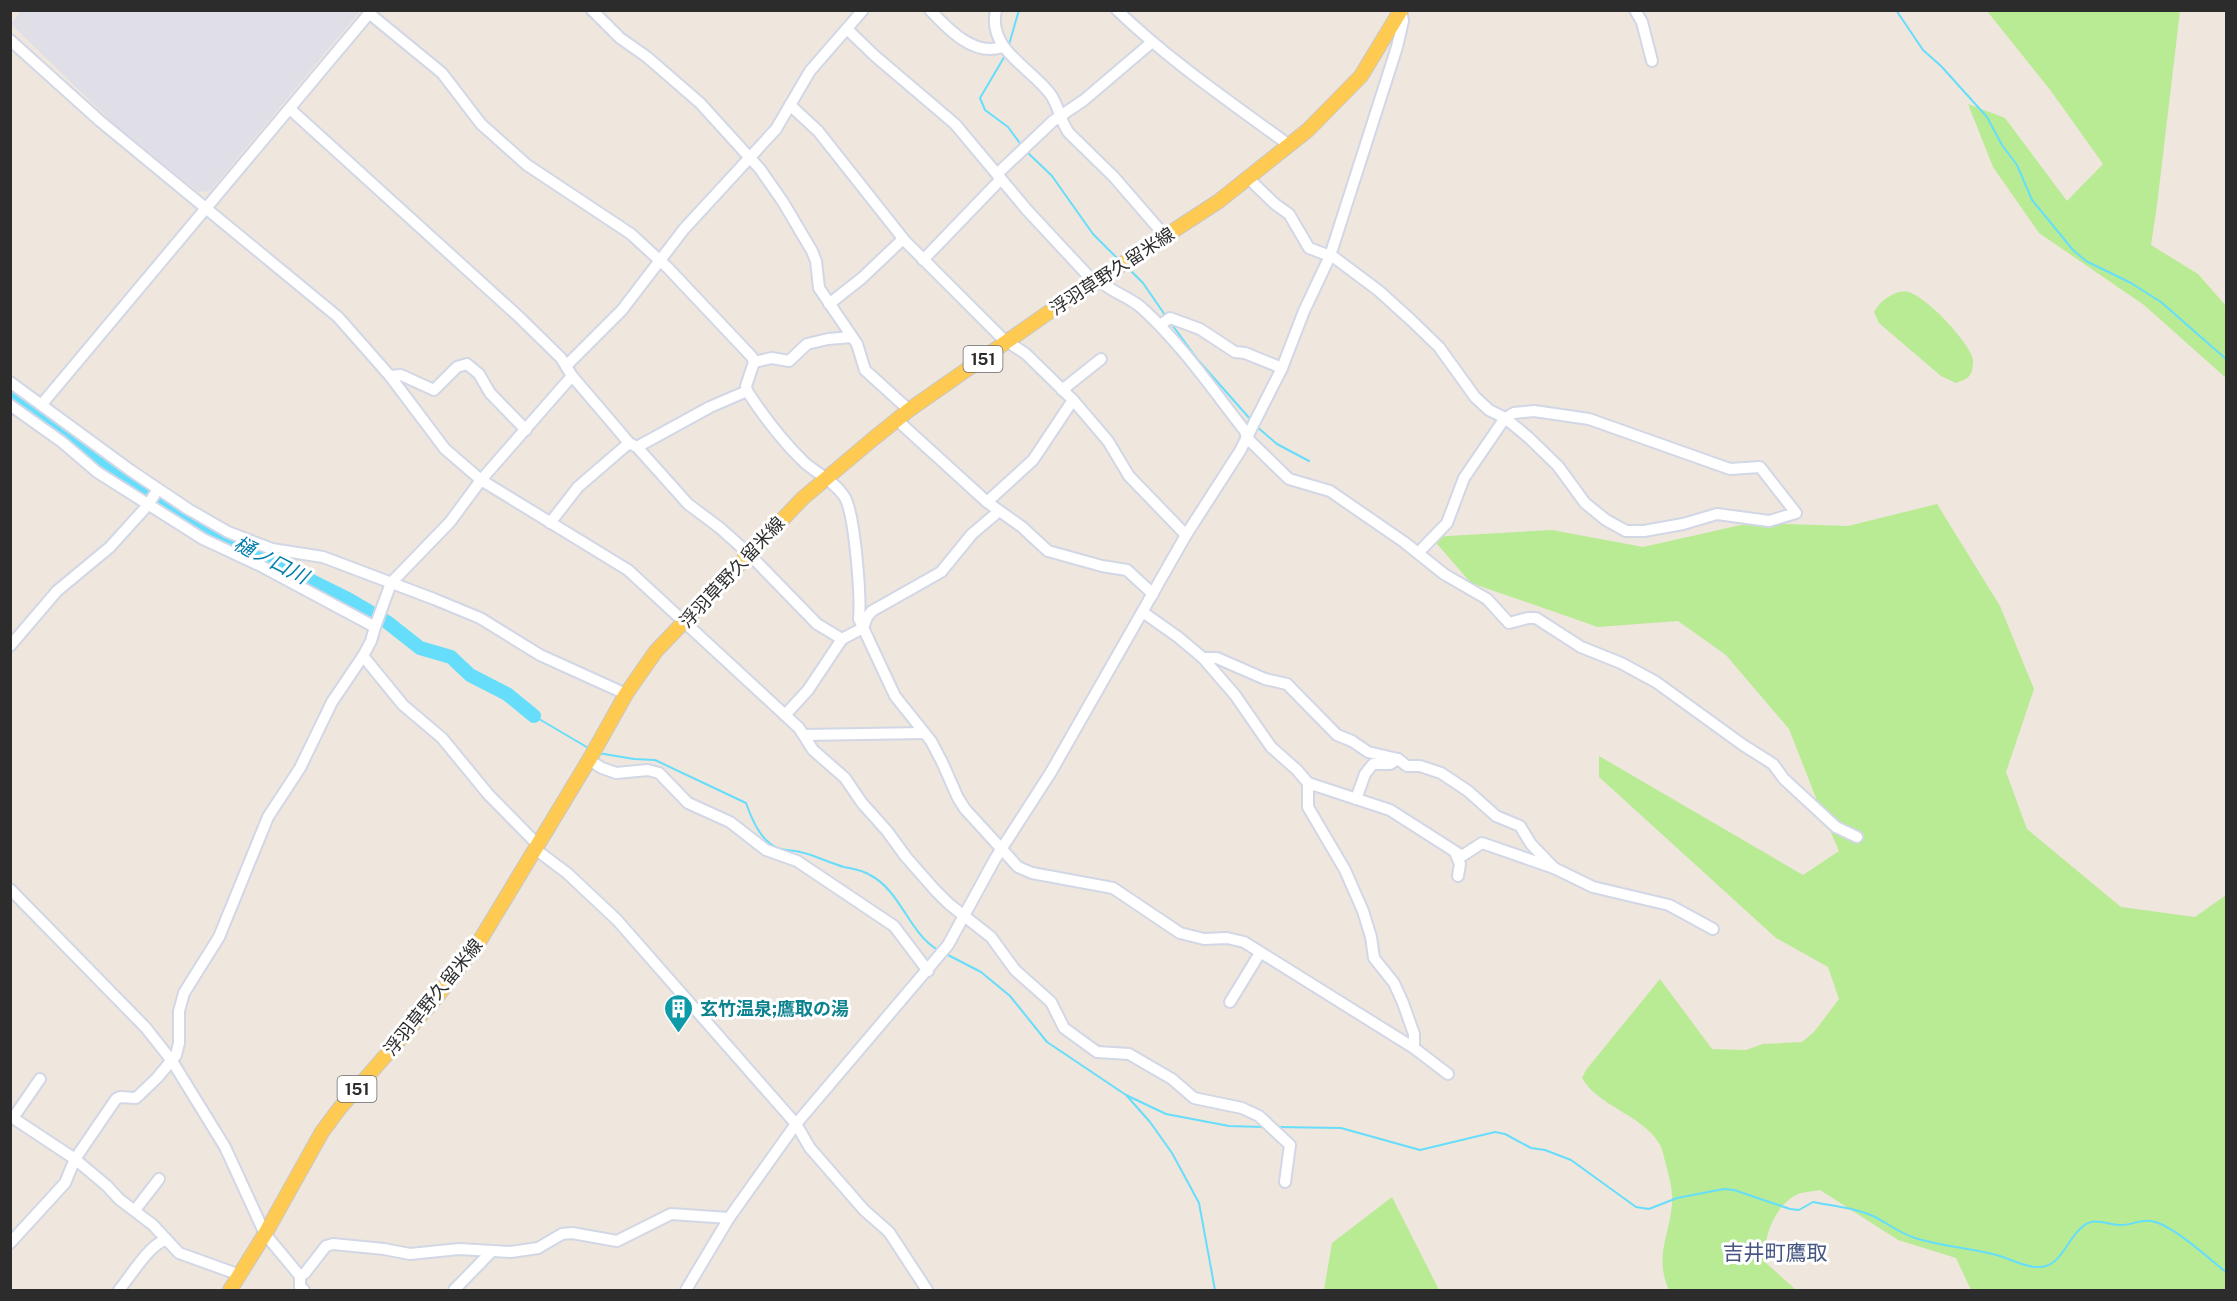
<svg xmlns="http://www.w3.org/2000/svg" width="2237" height="1301" viewBox="0 0 2237 1301" font-family="'Public Sans','Noto Sans JP',sans-serif">
  <style>
    .industrial { fill: #e0dee7 }
    .green { fill: #b8eb94 }
    .lines { fill: none; stroke-linecap: round; stroke-linejoin: round }
    .stream { stroke: #66defb; stroke-width: 2 }
    .river { stroke: #66defb; stroke-width: 14 }
    .minor-casing { stroke: #d2d7e6; stroke-width: 14 }
    .major-casing { stroke: #c8c8c8; stroke-width: 16 }
    .minor { stroke: #fff; stroke-width: 10 }
    .major { stroke: #ffca52; stroke-width: 14 }
    .labels { text-anchor: middle; dominant-baseline: central; stroke-width: 6; stroke-linejoin: round; paint-order: stroke }
    .shield { fill: #fff; stroke: #6b6b6b; stroke-width: 1.5 }
    .shield-label { font-size: 16px; font-weight: bold; fill: #2c2c2c }
    .street-label { font-size: 18px; fill: #2c2c2c; stroke: #fff }
    .culture-label { font-size: 18px; font-weight: bold; fill: #0d838f; stroke: #fff; text-anchor: start }
    .water-label { font-size: 20px; font-style: italic; fill: #007dac; stroke: #fff }
    .quarter-label { font-size: 21px; fill: #475682; stroke: #fff }
  </style>
  <rect width="100%" height="100%" fill="#efe6dd"/>
  <!-- industrial -->
  <path class="industrial" d="M22 10H360V11L210 191 198 192 111 121 11 24Z"/>
  <!-- green -->
  <g class="green">
    <path d="M1987 11H2180L2157 205 2151 245 2198 274 2226 306V378L2144 305 2039 233 1993 167 1968 104 2005 118 2067 201 2103 164 2051 91Z"/>
    <path d="M1899 292C1902 292 1905 291 1908 292 1926 296 1968 341 1973 359 1973 362 1973 370 1971 373 1969 379 1961 381 1956 383L1941 376 1879 323 1874 312C1880 301 1888 296 1899 292Z"/>
    <path d="M1937 504 2000 606 2034 689 2006 772 2027 829 2121 907 2195 917 2226 895V1290H1971L1956 1258 1898 1240 1820 1190C1814 1191 1807 1192 1801 1193 1776 1201 1762 1238 1765 1262L1796 1290H1669C1654 1257 1669 1237 1672 1205 1673 1191 1670 1179 1666 1165 1664 1158 1663 1149 1659 1143 1641 1114 1599 1107 1582 1078L1586 1070 1660 979 1712 1049 1746 1050 1763 1044 1802 1042 1814 1032 1839 999 1828 967 1776 938 1599 777V756L1803 875 1839 851 1818 803 1789 729 1726 655 1678 621 1598 627 1471 583 1431 537 1552 530 1643 547 1750 523 1848 526Z"/>
    <path d="M1392 1197 1439 1290H1324L1332 1243Z"/>
  </g>
  <g class="lines">
    <!-- stream -->
    <g class="stream">
      <path d="M1896 10 1923 50 1941 66 1987 117 2002 145 2017 165 2032 200 2073 250 2086 261 2131 283 2161 302 2226 359"/>
      <path d="M1008 48 1019 10"/>
      <path d="M1006 54 980 98 985 110 1008 127 1022 146"/>
      <path d="M1026 151 1052 176 1093 234 1117 258"/>
      <path d="M1128 268 1143 283 1165 315"/>
      <path d="M1170 322 1198 360 1251 420"/>
      <path d="M1256 426 1277 444 1309 461"/>
      <path d="M534 716 590 749"/>
      <path d="M598 753 634 759 655 760 746 803C752 820 762 844 781 849 787 851 794 850 800 852 815 855 829 863 844 867 853 869 862 870 870 875 901 891 908 932 938 950"/>
      <path d="M946 954 981 972 1010 996 1047 1042 1126 1095 1166 1114 1229 1126 1264 1127"/>
      <path d="M1127 1096 1150 1122 1172 1153 1199 1203 1215 1290"/>
      <path d="M1276 1127 1341 1128 1420 1150 1495 1132 1505 1134 1531 1148 1545 1150 1571 1160 1636 1207 1649 1209 1677 1198 1724 1189 1734 1190 1790 1209 1799 1210 1813 1202C1833 1206 1856 1208 1875 1217 1891 1225 1897 1232 1915 1238 1943 1247 1972 1248 2000 1256 2012 1260 2023 1266 2035 1267 2061 1269 2065 1242 2081 1228 2093 1216 2105 1224 2119 1225 2130 1226 2140 1219 2151 1221 2172 1224 2208 1258 2226 1272"/>
    </g>
    <!-- river -->
    <path class="river" d="M10 396 170 508 208 530 348 599 387 622 420 648 451 657 470 675 507 694 534 716"/>
    <defs>
      <g id="minor">
        <path d="M592 10 620 38 647 57 700 103 760 169 783 202 812 251 816 261 819 288 857 344 865 370 909 410"/>
        <path d="M930 10C948 29 974 57 1002 47"/>
        <path d="M996 10C987 50 1031 67 1051 95 1059 107 1060 121 1069 133L1114 177 1165 236"/>
        <path d="M1117 10C1170 61 1230 102 1289 145"/>
        <path d="M1635 10 1642 22 1652 61"/>
        <path d="M370 14 442 73 481 124 527 165 631 234 668 268 752 357 754 362 746 386 747 391C764 417 782 441 805 463 818 474 835 482 844 496 855 512 861 598 859 619L895 696 931 741 942 762 958 798 965 809 1018 867 1032 873 1113 888 1180 933 1204 939 1227 938 1244 942 1414 1048 1448 1074"/>
        <path d="M847 29 875 56 955 124 1027 210 1094 282"/>
        <path d="M10 40 100 121 338 317 390 376 445 449 481 480 628 570 785 715 799 728 813 750 845 778 862 803 887 831 906 857 935 890 949 904 991 937 1015 970 1051 1002 1064 1028 1097 1052 1129 1054 1172 1079 1194 1098 1242 1108 1259 1116 1290 1145 1285 1182"/>
        <path d="M790 105 818 131 905 241 1002 338 1026 354 1073 400 1108 441 1129 476 1186 535"/>
        <path d="M290 109 517 315 561 358 572 376 614 425 629 443 637 447 688 504 720 528 749 554 817 624 842 639 863 628 867 617 872 611 941 572 972 534 998 512"/>
        <path d="M997 174 1053 121 1084 100 1151 43"/>
        <path d="M1248 178 1275 204 1289 214 1309 248 1335 258 1379 291 1411 320 1439 347 1475 397 1489 410 1505 418 1528 437 1558 466 1585 503 1606 520 1626 531H1644L1683 524 1717 514 1769 521 1796 513 1760 467 1730 469 1589 419 1534 411 1514 413 1505 418 1464 478 1447 523 1418 553"/>
        <path d="M923 260 1001 179"/>
        <path d="M1098 279C1111 293 1130 296 1144 310 1182 345 1213 390 1245 431L1247 438 1289 479 1330 491 1404 542 1444 574 1487 599 1509 623 1528 618H1536L1581 647 1621 663 1656 682 1743 745 1773 764 1784 779 1836 827 1857 837"/>
        <path d="M829 304 862 278 903 239"/>
        <path d="M1160 325 1170 318 1200 329 1235 352 1245 353 1282 368"/>
        <path d="M754 362 772 358 789 361 807 344 828 339 852 337"/>
        <path d="M566 366 622 310 684 229 776 129 810 71 863 10"/>
        <path d="M390 376 401 375 434 390 457 367 467 364 479 374 490 393 526 430"/>
        <path d="M10 382 130 470 188 509 228 532 272 549 323 557 434 599 480 618 540 655 626 694"/>
        <path d="M1062 390 1101 359"/>
        <path d="M42 404 372 10"/>
        <path d="M10 405 62 442 97 472 203 539 263 567 375 627 371 641 363 656 332 702 300 768 268 817 219 937 184 993 179 1011V1043L176 1055 157 1078 136 1098 120 1097 116 1099 75 1159 65 1183 10 1243"/>
        <path d="M897 420 987 502 1022 527 1048 551 1102 566 1127 570 1153 594"/>
        <path d="M637 447 710 407 747 391"/>
        <path d="M987 502 1033 460 1073 400"/>
        <path d="M550 523 578 487 629 443"/>
        <path d="M1144 613 1178 637 1203 658 1235 695 1271 747 1297 770 1308 783 1390 810 1462 856 1482 843 1554 868 1593 887 1669 905 1713 929"/>
        <path d="M375 627 391 583 450 522 481 480 572 376"/>
        <path d="M10 646 57 591 110 547 148 505 158 489"/>
        <path d="M363 656 403 705 442 738 488 794 538 845"/>
        <path d="M1203 658H1217L1265 679 1287 684 1337 735 1352 741 1368 752 1398 759 1407 766H1420L1441 773 1468 791 1496 816 1520 826 1531 844 1554 868"/>
        <path d="M785 715 808 690 842 639"/>
        <path d="M804 735 924 733"/>
        <path d="M589 760 602 768 616 773 648 770 659 773 688 803 730 822 766 850 797 861 894 926 928 971"/>
        <path d="M1308 783V807L1345 870 1363 911 1371 937 1374 958 1394 983 1403 1003 1414 1034V1048"/>
        <path d="M1356 799 1365 774 1373 764H1390L1398 759"/>
        <path d="M535 849 567 873 617 920 796 1124 810 1148 864 1210 889 1232 927 1290"/>
        <path d="M1455 852 1460 864 1458 876"/>
        <path d="M10 889 146 1028 172 1061 225 1147 265 1234 300 1276V1287L304 1290"/>
        <path d="M1230 1002 1260 953"/>
        <path d="M40 1079 13 1118 75 1159 107 1186 119 1199 153 1225 179 1253 240 1275"/>
        <path d="M135 1210 159 1179"/>
        <path d="M300 1276 305 1273 326 1246 333 1244 384 1249 410 1254 459 1249 511 1252 538 1248 562 1234 572 1233 617 1241 671 1214 729 1218"/>
        <path d="M119 1290C131 1276 148 1246 165 1240"/>
        <path d="M454 1290 492 1251"/>
        <path d="M686 1290 729 1218 796 1124 948 945 995 859 1051 772 1186 535 1240 451 1282 368 1304 311 1330 256 1397 47 1403 21 1401 11"/>
      </g>
      <path id="major" d="M230 1290 265 1234 322 1132 339 1109 435 999 479 942 589 760 626 694 656 651 803 498 873 439 909 410 1052 310 1219 201 1308 130 1361 76 1401 10"/>
    </defs>
    <!-- minor casing -->
    <use href="#minor" class="minor-casing"/>
    <!-- major casing -->
    <use href="#major" class="major-casing"/>
    <!-- minor -->
    <use href="#minor" class="minor"/>
    <!-- major -->
    <use href="#major" class="major"/>
  </g>
  <!-- icons -->
  <defs>
    <symbol id="building-pin" viewBox="-11 -11 22 30"><path d="M0 17L-7.5 6A9.5 9.5 0 1 1 7.5 6Z" fill="#0f9aa8" stroke="#fff"/><path d="M-4-6H4V6H1V3H-1V6H-4ZM-2.5-4.3h1.7v1.8h-1.7ZM.8-4.3h1.7v1.8H.8ZM-2.5-1h1.7V.8h-1.7ZM.8-1h1.7V.8H.8Z" fill="#fff"/></symbol>
  </defs>
  <g fill-rule="evenodd">
    <use href="#building-pin" x="662" y="992" width="33" height="45"/>
  </g>
  <g class="labels">
    <!-- shield labels -->
    <g class="shield">
      <rect x="963.5" y="346" width="39" height="26" rx="4.5"/>
      <rect x="337.5" y="1076" width="39" height="26" rx="4.5"/>
    </g>
    <g class="shield-label">
      <text x="983" y="359">151</text>
      <text x="357" y="1089">151</text>
    </g>
    <!-- street labels -->
    <g class="street-label">
      <text transform="translate(1112 271) rotate(-33)">浮羽草野久留米線</text>
      <text transform="translate(732 572) rotate(-47)">浮羽草野久留米線</text>
      <text transform="translate(433 997) rotate(-51)">浮羽草野久留米線</text>
    </g>
    <!-- culture labels -->
    <g class="culture-label">
      <text x="700" y="1008">玄竹温泉;鷹取の湯</text>
    </g>
    <!-- water labels -->
    <g class="water-label">
      <text transform="translate(271 560) rotate(27)">樋ノ口川</text>
    </g>
    <!-- quarter labels -->
    <g class="quarter-label">
      <text x="1775" y="1252">吉井町鷹取</text>
    </g>
  </g>
  <!-- border -->
  <rect width="2237" height="1301" fill="none" stroke="#2c2c2c" stroke-width="24"/>
</svg>
